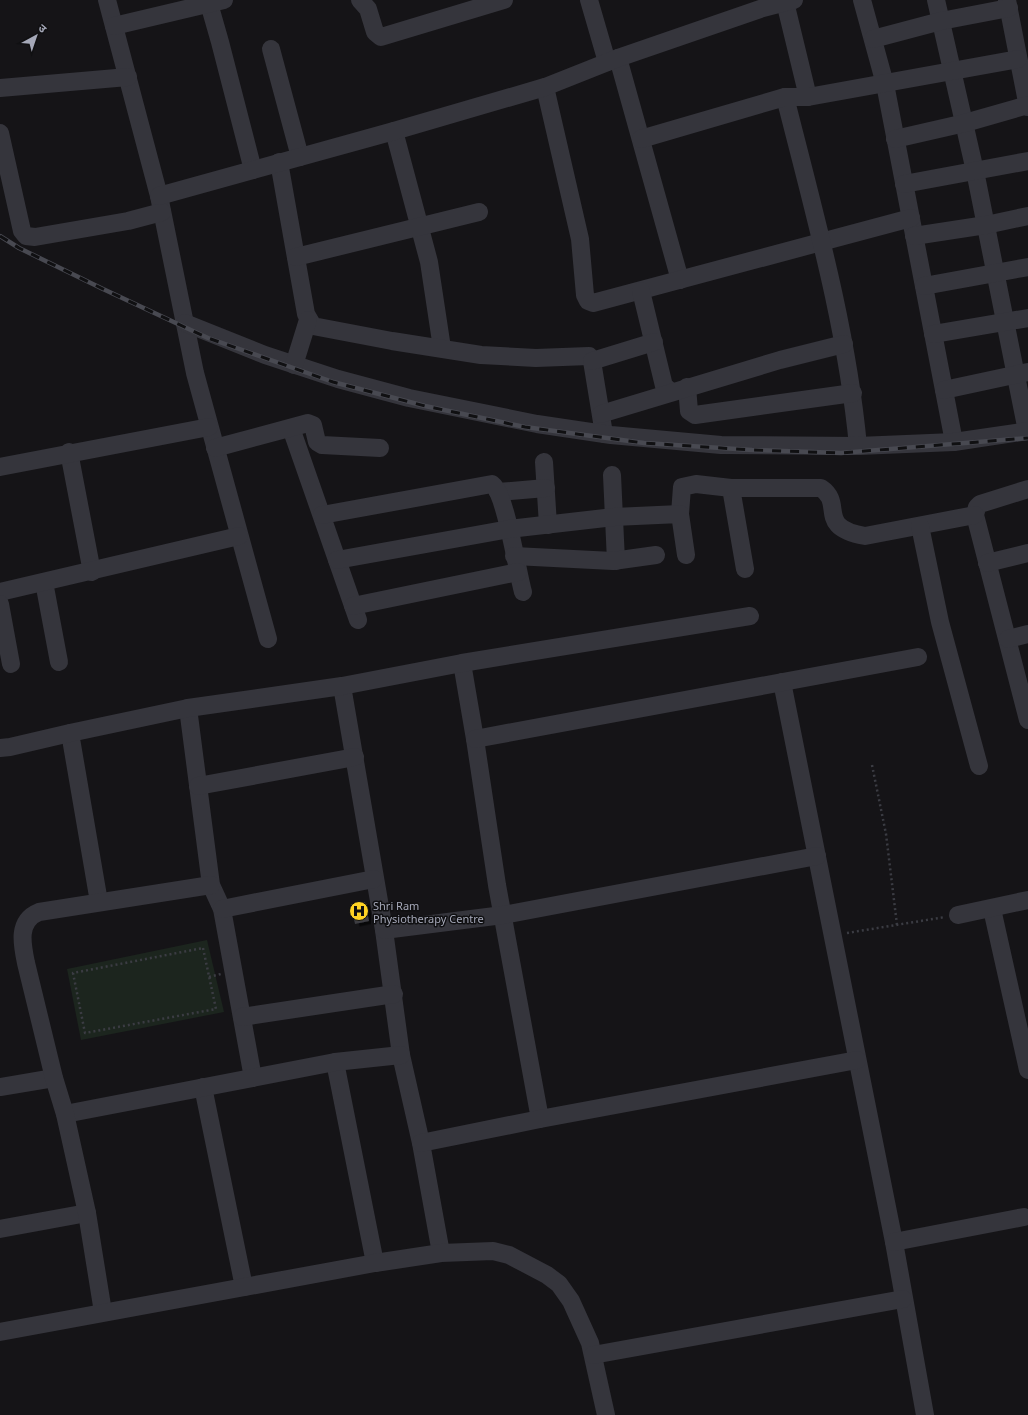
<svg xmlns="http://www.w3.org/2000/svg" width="1028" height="1415" viewBox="0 0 1028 1415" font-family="'Noto Sans','Noto Sans Devanagari',sans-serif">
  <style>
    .green { fill: #1c251e }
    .building { fill: #3c3c42; filter: url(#shadow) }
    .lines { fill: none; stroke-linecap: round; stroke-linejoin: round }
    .path { stroke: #3b3c43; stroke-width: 2.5; stroke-dasharray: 2 3; stroke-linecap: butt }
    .minor { stroke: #35353c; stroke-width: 18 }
    .rail-casing { stroke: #484951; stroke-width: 4.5 }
    .rail { stroke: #101012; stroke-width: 3; stroke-dasharray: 9; stroke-linecap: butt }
    .labels { text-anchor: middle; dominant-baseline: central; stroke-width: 3; stroke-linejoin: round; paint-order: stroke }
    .poi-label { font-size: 11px; fill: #a5a8b8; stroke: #101012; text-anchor: start }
  </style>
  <defs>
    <filter id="shadow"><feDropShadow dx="4.5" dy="2.5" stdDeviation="0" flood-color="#0009"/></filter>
  </defs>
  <rect width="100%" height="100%" fill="#151417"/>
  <!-- green -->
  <path class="green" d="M207 940 224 1012 81 1040 67 969Z"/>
  <!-- building -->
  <path class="building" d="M365 902 369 921 355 924 351 905Z"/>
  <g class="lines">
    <!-- path -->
    <g class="path">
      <path d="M872 765 886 834 897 925"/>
      <path d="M847 933 945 917"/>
      <path d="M203 948 216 1009 85 1033 73 973Z"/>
      <path d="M209 977 221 974"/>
    </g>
    <!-- minor -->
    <g class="minor">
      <path d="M107 0 159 196 195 373 268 639"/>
      <path d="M208 0 220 42 253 170"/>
      <path d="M360 0 368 9 375 32 381 37 504 0"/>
      <path d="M589 0 607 62"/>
      <path d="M862 0 885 84 954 442"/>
      <path d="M936 0 975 171 1027 431"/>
      <path d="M1007 0 1028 107"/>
      <path d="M785 2 808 97"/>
      <path d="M114 26 224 0"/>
      <path d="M873 39 941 21 1009 8"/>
      <path d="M271 49 300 157"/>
      <path d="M618 58 680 280"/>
      <path d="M545 87 580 239 585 295 588 301 593 303 911 218"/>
      <path d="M0 88 128 77"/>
      <path d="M785 97C814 212 847 328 858 446"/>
      <path d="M394 131 429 262 442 348"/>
      <path d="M0 133 22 231 26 236 35 237 128 221 162 212"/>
      <path d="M641 139 785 97H808L1018 59"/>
      <path d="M895 139 965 123 1028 105"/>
      <path d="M279 162 306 314 313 326 392 341 481 355 536 358 589 356 592 361 604 434"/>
      <path d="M904 184 1028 161"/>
      <path d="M159 196 394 131 545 87 618 58 763 8 794 0"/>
      <path d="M914 236 986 225 1028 216"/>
      <path d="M296 257 479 212"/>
      <path d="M924 286 1028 267"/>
      <path d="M641 291 664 386 670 391"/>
      <path d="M185 323 265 355 338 379 409 398 537 424 611 435 721 445 858 446 954 442 1028 431"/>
      <path d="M933 334 1028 318"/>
      <path d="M592 361 654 342"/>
      <path d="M294 365 308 320"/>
      <path d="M687 387 689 411 695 415 853 393"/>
      <path d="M944 390 1028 372"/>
      <path d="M601 414 780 360 844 344"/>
      <path d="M291 428 358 620"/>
      <path d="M215 448 308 423 313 425 317 442 322 445 380 448"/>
      <path d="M69 452 92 572"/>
      <path d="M544 462 548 525"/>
      <path d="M0 467 209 427"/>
      <path d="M612 475 616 561"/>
      <path d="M731 488 745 569"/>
      <path d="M1028 489 980 504 977 507 975 515 1028 720"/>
      <path d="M498 492 546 488"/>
      <path d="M680 514 682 487 696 484 731 488H821C845 504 815 527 865 536L975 515"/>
      <path d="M322 515 492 484C506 494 517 571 523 592"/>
      <path d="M920 526 940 622 979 766"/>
      <path d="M514 556 613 561 656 555"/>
      <path d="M337 560 509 529 614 517 680 514 686 555"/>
      <path d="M987 563 1028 553"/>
      <path d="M44 582 59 662"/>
      <path d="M0 592 239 536"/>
      <path d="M0 604 11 664"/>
      <path d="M353 606 518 572"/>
      <path d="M1008 639 1028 634"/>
      <path d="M462 663 475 739 497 885 540 1119"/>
      <path d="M782 682 894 1242 925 1415"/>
      <path d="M342 686 384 930 401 1055 421 1143 441 1253"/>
      <path d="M188 708 211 885 222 909 253 1078"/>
      <path d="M70 733 99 902"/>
      <path d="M475 739 918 657"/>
      <path d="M0 748 10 747 70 733 188 708 342 686 462 663 750 616"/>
      <path d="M198 786 355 757"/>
      <path d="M222 909 374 879"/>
      <path d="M992 909 1028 1070"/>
      <path d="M958 915 1028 900"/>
      <path d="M384 930 503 915 817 856"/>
      <path d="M242 1017 394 994"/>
      <path d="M335 1062 375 1263"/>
      <path d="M0 1087 54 1078"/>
      <path d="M203 1087 244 1287"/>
      <path d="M65 1114 335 1062 401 1055"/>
      <path d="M421 1143 540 1119 857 1060"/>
      <path d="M0 1229 87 1213"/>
      <path d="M894 1242 1024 1217"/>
      <path d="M103 1312 87 1213 65 1114 54 1078 26 963C22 944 17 921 39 912L211 885"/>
      <path d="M0 1332 375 1263 441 1253 493 1251 509 1255 547 1275 559 1284 571 1301 590 1343 606 1415"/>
      <path d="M593 1355 903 1299"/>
    </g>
    <defs>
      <path id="rail" d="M0 236 19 248 103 289 208 338 333 382 425 406 525 427 644 443 752 450 841 453 1028 438"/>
    </defs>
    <!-- rail casing -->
    <use href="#rail" class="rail-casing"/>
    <!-- rail -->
    <use href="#rail" class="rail"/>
  </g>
  <!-- icons -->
  <defs>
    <symbol id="hospital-disc" viewBox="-11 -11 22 22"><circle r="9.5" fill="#ffd324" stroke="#101012"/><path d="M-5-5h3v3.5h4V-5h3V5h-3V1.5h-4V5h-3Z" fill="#111"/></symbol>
  </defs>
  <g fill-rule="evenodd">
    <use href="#hospital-disc" x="348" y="900" width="22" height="22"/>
  </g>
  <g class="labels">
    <!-- poi labels -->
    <g class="poi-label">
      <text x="373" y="905">Shri Ram<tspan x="373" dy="13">Physiotherapy Centre</tspan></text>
    </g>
  </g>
  <!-- north arrow -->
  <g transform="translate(36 36) rotate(40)" stroke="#101012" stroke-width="3" paint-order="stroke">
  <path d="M0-3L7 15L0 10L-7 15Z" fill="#a5a8b8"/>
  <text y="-6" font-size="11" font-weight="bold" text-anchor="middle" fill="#a5a8b8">उ</text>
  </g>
</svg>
